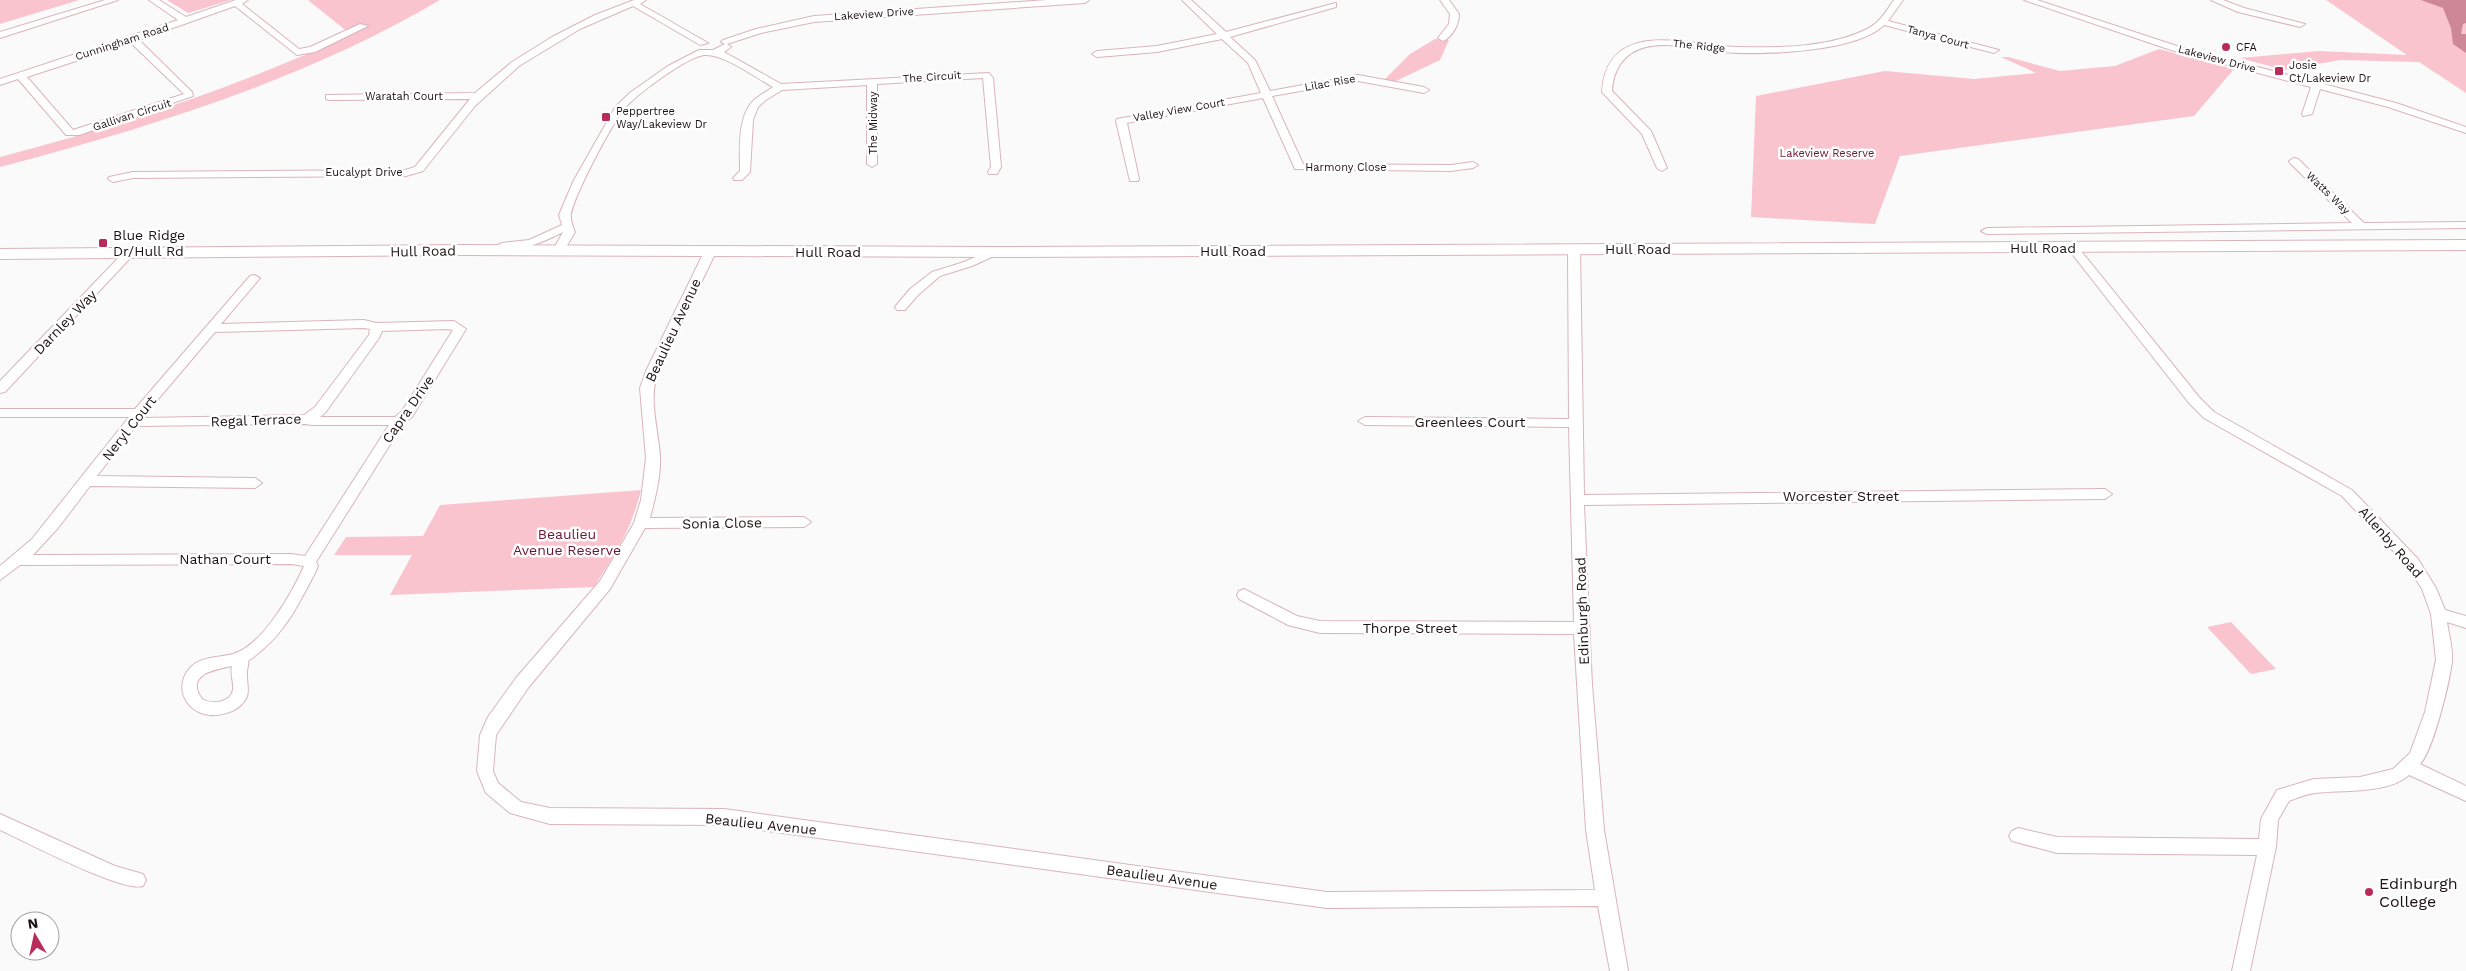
<svg xmlns="http://www.w3.org/2000/svg" width="2466" height="971" viewBox="0 0 2466 971" font-family="'Work Sans',sans-serif">
  <style>
    .green { fill: #f9c4ce }
    .water { fill: #cd8796 }
    .lines { fill: none; stroke-linecap: round; stroke-linejoin: round }
    .street-casing { stroke: #dab4bb; stroke-width: 2 }
    .secondary-casing { stroke: #dab4bb; stroke-width: 2 }
    .street { fill: #fff; fill-rule: evenodd }
    .secondary { fill: #fff; fill-rule: evenodd }
    .poi-dot { fill: #b92b5b; stroke: #fff; stroke-width: 2 }
    .labels { text-anchor: middle; dominant-baseline: central; stroke-width: 5; stroke-linejoin: round; paint-order: stroke }
    .far-street-label { font-size: 11px; fill: #1e1114; stroke: #fff }
    .far-poi-label { font-size: 11px; fill: #1e1114; stroke: #fff; text-anchor: start }
    .far-park-label { font-size: 11px; fill: #691632; stroke: #fff }
    .poi-label { font-size: 14px; fill: #1e1114; stroke: #fff; text-anchor: start }
    .street-label { font-size: 14px; fill: #1e1114; stroke: #fff }
    .park-label { font-size: 14px; fill: #691632; stroke: #fff }
    .near-poi-label { font-size: 16px; fill: #1e1114; stroke: #fff; text-anchor: start }
  </style>
  <rect width="100%" height="100%" fill="#fafafa"/>
  <!-- green -->
  <g class="green">
    <path d="M0 0H79L0 24Z"/>
    <path d="M167 0H231L188 13Z"/>
    <path d="M308 0H440C304 80 151 127 0 167V157C122 125 240 86 354 33L344 29Z"/>
    <path d="M2326 0H2466V93L2419 62 2340 60 2284 70 2240 58 2319 51 2407 55Z"/>
    <path d="M1435 39 1449 40 1440 60 1394 82 1383 81 1410 54Z"/>
    <path d="M2159 49 2234 69 2194 116 1900 156 1875 224 1751 217 1756 96 1885 71 1974 79 2036 73 2001 57H2008L2060 71 2115 66Z"/>
    <path d="M641 490C631 531 616 552 594 587L390 595 412 555H334L346 537 423 536 440 505Z"/>
    <path d="M2231 622 2276 669 2251 674 2207 627Z"/>
  </g>
  <!-- water -->
  <path class="water" d="M2421 0H2466V23L2463 24 2461 34H2466V53L2453 44 2451 28 2443 8Z"/>
  <g class="lines">
    <defs>
      <g id="street">
        <path d="M105 0H118L0 38V32Z"/>
        <path d="M149 0H159L186 17 236 0H248L242 4 299 49 310 47 360 24 368 26 315 52 297 55 235 6 139 40 192 92 193 96 79 135H66L18 79 0 85V79L178 20ZM131 43 184 94 73 130 27 77Z"/>
        <path d="M634 0H646L640 4 708 43 700 45 633 6 580 29 519 66 475 106 423 171 406 176 133 178 113 182 108 179 109 177 133 172 405 170 415 167 470 99 329 100 326 99V95L475 93 512 62 552 37 595 15Z"/>
        <path d="M1047 0H1089L1085 3 814 22 761 33 727 44 731 47 724 52 781 84 989 73 993 78 1001 167 997 174H989L988 172 991 167 983 78 877 84V164L872 167 867 164V85L782 90 766 100 758 107 753 120 750 172 742 180H734L733 178 740 171C740 150 737 118 753 101 758 96 766 92 773 87 756 78 723 53 704 55 687 57 637 94 625 108 612 123 575 194 571 214 570 219 573 227 575 232L562 254H554L552 252 563 232C550 239 509 258 496 246L502 243 529 240 562 225 559 215 574 180 616 106 631 92 668 66 699 50H713L725 44 721 42 723 40 756 29 814 16Z"/>
        <path d="M1182 0H1191L1226 32 1336 3V7L1230 37 1255 60 1270 91 1358 75 1424 87 1429 90 1424 93 1358 81 1272 96 1303 164 1451 165 1473 162 1478 165 1473 168 1451 171 1295 169 1263 98 1127 123 1139 179 1138 181H1130L1116 121 1117 119 1261 93 1248 63 1222 39 1157 52 1097 57 1092 54 1097 51 1157 46 1217 34Z"/>
        <path d="M1440 0H1449L1459 14C1459 25 1452 37 1443 41L1438 38 1449 24 1450 14Z"/>
        <path d="M1894 0H1903L1888 21 1999 50 1994 53 1884 25C1856 53 1760 55 1721 52 1697 50 1671 41 1646 47 1624 52 1613 70 1612 91L1651 131 1667 168 1662 171 1657 168 1642 134 1602 92C1607 16 1689 46 1737 47 1778 48 1831 48 1869 28 1880 22 1887 10 1894 0Z"/>
        <path d="M2024 0H2037L2177 46 2396 103 2466 127V133L2388 107 2320 89 2312 114 2303 116 2302 114 2311 87 2171 50Z"/>
        <path d="M2211 0H2223L2244 8 2305 24 2300 27 2238 12Z"/>
        <path d="M2294 158 2298 159 2364 223 2466 222V228L1987 234 1981 231 1987 228 2352 223 2290 163 2289 161Z"/>
        <path d="M2073 245 2077 246 2199 397 2214 412 2352 490 2418 559 2436 588 2445 610 2466 616V628L2447 622C2449 635 2453 649 2452 661 2450 681 2433 751 2420 764L2466 786V801L2409 775C2389 794 2341 790 2315 793 2306 794 2297 798 2289 801L2278 820 2276 847 2250 971H2232L2257 855 2057 853 2012 841 2009 836 2012 831 2018 828 2057 837 2259 839 2261 819 2277 790 2314 779 2360 777 2393 769 2410 753 2425 712 2436 660 2431 614 2422 589 2408 567 2342 496 2204 418 2189 403 2069 250V246Z"/>
        <path d="M1574 246 1580 249 1584 495 2105 489 2112 494 2105 499 1584 505 1592 685 1604 830 1628 971H1610L1598 906 1327 908 724 825 550 824 510 813 486 793 477 771 480 735 488 717 516 678 600 581 634 523 641 500 646 458 640 388 646 371 704 252 710 249 716 252 658 371C648 400 658 426 660 456 661 476 655 499 650 518L804 517 811 522 804 527 645 528 610 589 528 688 496 735 493 771 498 783 521 802 550 808 724 809 1327 892 1595 890 1586 830 1574 634 1320 633 1288 625 1239 599 1237 595 1239 591 1244 589 1297 616 1320 621 1574 622 1569 427 1365 425 1358 421 1365 417 1569 419 1568 249Z"/>
        <path d="M994 249 1000 252 998 254 972 266 940 276 918 295 905 310H897L895 307 910 289 932 272 964 262Z"/>
        <path d="M129 250 135 253 133 255 5 392 0 393V381L125 251Z"/>
        <path d="M254 275 260 278 221 324 364 320 376 323 454 321 466 329 412 417 403 424 316 562 318 566 315 573C296 609 283 637 248 661 249 666 246 670 247 676 247 687 251 695 242 704 235 712 220 716 210 715 186 713 173 687 190 668 201 656 218 658 233 654 263 645 292 593 304 566L291 564 20 565 0 580V566L32 539 129 417H0V409H135L250 276ZM364 328 370 329 369 335 315 407 304 415 142 418 215 332ZM447 329 453 330 402 411 395 417H320L325 413 379 338 382 331ZM306 424 312 425H389L305 556 291 554 33 555 58 528 90 486 255 488 262 483 255 478 97 476 136 426ZM232 666C230 675 234 682 233 690 230 704 210 704 202 699 184 674 217 669 232 666Z"/>
        <path d="M0 814 115 866 143 874 146 880 143 886C123 893 24 841 0 830Z"/>
      </g>
      <path id="secondary" d="M2466 240V250L994 257 464 255 0 259V249L464 245 994 247Z"/>
    </defs>
    <!-- street casing -->
    <use href="#street" class="street-casing"/>
    <!-- secondary casing -->
    <use href="#secondary" class="secondary-casing"/>
    <!-- street -->
    <use href="#street" class="street"/>
    <!-- secondary -->
    <use href="#secondary" class="secondary"/>
  </g>
  <!-- markers -->
  <g class="poi-dot">
    <circle cx="2226" cy="47" r="5"/>
    <rect x="2274" y="66" width="10" height="10" rx="2.5"/>
    <rect x="601" y="112" width="10" height="10" rx="2.5"/>
    <rect x="98" y="238" width="10" height="10" rx="2.5"/>
    <circle cx="2369" cy="892" r="5"/>
  </g>
  <g class="labels">
    <!-- far-street labels -->
    <g class="far-street-label">
      <text transform="translate(874 14) rotate(-4)">Lakeview Drive</text>
      <text transform="translate(1938 37) rotate(15)">Tanya Court</text>
      <text transform="translate(122 42) rotate(-18)">Cunningham Road</text>
      <text transform="translate(1699 46) rotate(6)">The Ridge</text>
      <text transform="translate(2217 59) rotate(15)">Lakeview Drive</text>
      <text transform="translate(932 77) rotate(-4)">The Circuit</text>
      <text transform="translate(1330 83) rotate(-10)">Lilac Rise</text>
      <text x="404" y="96">Waratah Court</text>
      <text transform="translate(1179 110) rotate(-10)">Valley View Court</text>
      <text transform="translate(132 115) rotate(-18)">Gallivan Circuit</text>
      <text transform="translate(873 123) rotate(-90)">The Midway</text>
      <text x="1346" y="167">Harmony Close</text>
      <text x="364" y="172">Eucalypt Drive</text>
      <text transform="translate(2328 193) rotate(44)">Watts Way</text>
    </g>
    <!-- far-poi labels -->
    <g class="far-poi-label">
      <text x="2236" y="47">CFA</text>
      <text x="2289" y="65">Josie<tspan x="2289" dy="13">Ct/Lakeview Dr</tspan></text>
      <text x="616" y="111">Peppertree<tspan x="616" dy="13">Way/Lakeview Dr</tspan></text>
    </g>
    <!-- far-park labels -->
    <g class="far-park-label">
      <text x="1827" y="153">Lakeview Reserve</text>
    </g>
    <!-- poi labels -->
    <g class="poi-label">
      <text x="113" y="235">Blue Ridge<tspan x="113" dy="16">Dr/Hull Rd</tspan></text>
    </g>
    <!-- street labels -->
    <g class="street-label">
      <text x="2043" y="248">Hull Road</text>
      <text x="1638" y="249">Hull Road</text>
      <text transform="translate(423 251) rotate(-1)">Hull Road</text>
      <text x="1233" y="251">Hull Road</text>
      <text x="828" y="252">Hull Road</text>
      <text transform="translate(65 322) rotate(-46)">Darnley Way</text>
      <text transform="translate(673 330) rotate(-65)">Beaulieu Avenue</text>
      <text transform="translate(408 409) rotate(-55)">Capra Drive</text>
      <text transform="translate(256 420) rotate(-2)">Regal Terrace</text>
      <text x="1470" y="422">Greenlees Court</text>
      <text transform="translate(129 428) rotate(-52)">Neryl Court</text>
      <text x="1841" y="496">Worcester Street</text>
      <text transform="translate(722 523) rotate(-1)">Sonia Close</text>
      <text transform="translate(2391 542) rotate(49)">Allenby Road</text>
      <text x="225" y="559">Nathan Court</text>
      <text transform="translate(1582 611) rotate(-92)">Edinburgh Road</text>
      <text x="1410" y="628">Thorpe Street</text>
      <text transform="translate(761 824) rotate(6)">Beaulieu Avenue</text>
      <text transform="translate(1162 877) rotate(8)">Beaulieu Avenue</text>
    </g>
    <!-- park labels -->
    <g class="park-label">
      <text x="567" y="534">Beaulieu<tspan x="567" dy="16">Avenue Reserve</tspan></text>
    </g>
    <!-- near-poi labels -->
    <g class="near-poi-label">
      <text x="2379" y="883">Edinburgh<tspan x="2379" dy="18">College</tspan></text>
    </g>
  </g>
  <!-- north arrow -->
  <g transform="translate(35 936) rotate(351)"><circle r="24" fill="#ffffff" stroke="#a5a0a1"/>
  <path d="M0-4L9 19L0 12L-9 19Z" fill="#b92b5b"/>
  <text y="-8" font-size="14" font-weight="bold" text-anchor="middle" fill="#1e1114">N</text>
  </g>
</svg>
